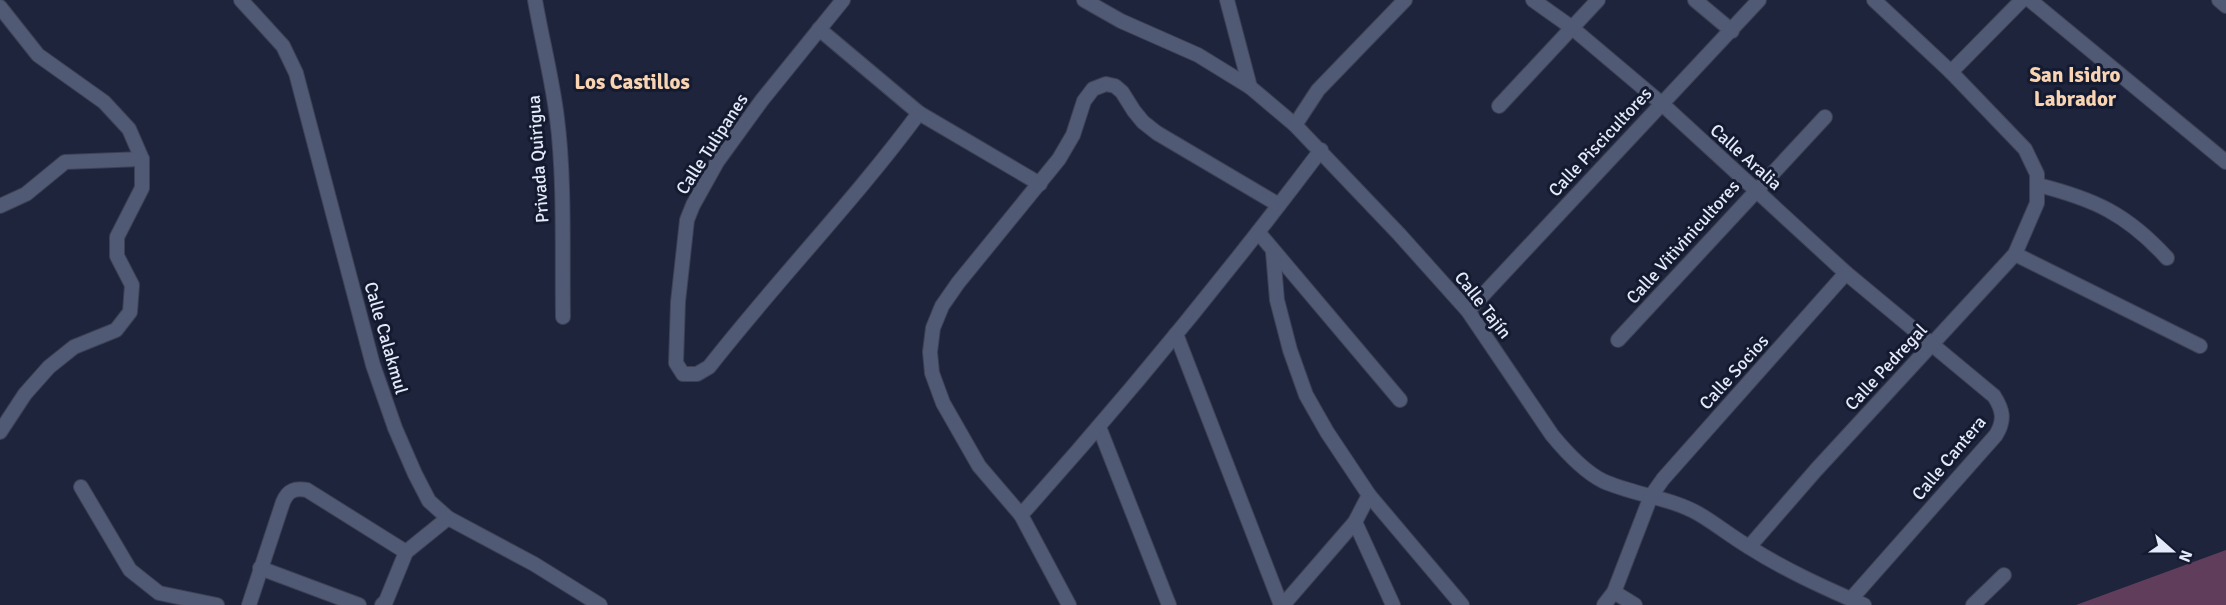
<svg xmlns="http://www.w3.org/2000/svg" width="2226" height="605" viewBox="0 0 2226 605" font-family="Signika,sans-serif">
  <style>
    .green { fill: #603d5b }
    .lines { fill: none; stroke-linecap: round; stroke-linejoin: round }
    .street-casing { stroke: #3c4155; stroke-width: 16 }
    .street { stroke: #515a74; stroke-width: 14 }
    .labels { text-anchor: middle; dominant-baseline: central; stroke-width: 6; stroke-linejoin: round; paint-order: stroke }
    .street-label { font-size: 18px; fill: #e4eaf9; stroke: #141a30 }
    .quarter-label { font-size: 21px; font-weight: bold; fill: #f8d4b2; stroke: #141a30 }
  </style>
  <rect width="100%" height="100%" fill="#1d243b"/>
  <!-- green -->
  <path class="green" d="M2226 550V605H2076Z"/>
  <g class="lines">
    <defs>
      <g id="street">
        <path d="M241 0 283 46 296 73 373 365 395 428 415 474 429 501 448 518 534 564 600 605"/>
        <path d="M535 0C542 40 552 78 557 118 565 181 562 253 563 317"/>
        <path d="M843 0 762 100 717 162 693 205 687 220 678 302 676 363 683 374H697L709 367C777 280 854 201 919 113"/>
        <path d="M1084 0 1121 21 1198 55 1250 87 1295 125 1399 234 1468 311 1552 435C1566 452 1583 471 1603 481 1634 495 1669 497 1699 514 1716 524 1732 537 1749 547 1785 570 1825 588 1864 605"/>
        <path d="M1227 0 1250 87"/>
        <path d="M1533 0 1571 27 1661 103 1846 273 1994 396C2003 410 2005 420 1996 435L1851 599"/>
        <path d="M1695 0 1732 31"/>
        <path d="M2030 0 2226 162"/>
        <path d="M2219 0 2226 6"/>
        <path d="M0 7 38 55 104 102 129 129 142 159V188L117 237V256L132 285 130 312 116 330 74 347 49 367 25 394 0 432"/>
        <path d="M819 29 919 113 1040 184"/>
        <path d="M1951 72 2022 0"/>
        <path d="M1499 106 1598 0"/>
        <path d="M1295 125 1318 90 1405 0"/>
        <path d="M2038 185C2094 199 2127 214 2167 258"/>
        <path d="M0 206 26 194 65 162 142 159"/>
        <path d="M1258 232 1400 400"/>
        <path d="M1273 252 1277 300 1290 350 1306 395 1327 432 1369 495 1462 605"/>
        <path d="M2015 254 2200 346"/>
        <path d="M1468 311 1759 0"/>
        <path d="M1176 334 1281 605"/>
        <path d="M1618 340 1825 117"/>
        <path d="M1099 427 1169 605"/>
        <path d="M81 487 130 570 159 593 217 605"/>
        <path d="M1021 515C1126 398 1226 276 1321 150"/>
        <path d="M1355 522 1393 605"/>
        <path d="M1749 547 1816 470 2015 254 2037 203V174L2025 149 1951 72 1874 0"/>
        <path d="M260 568 359 605"/>
        <path d="M1614 592 1635 605"/>
        <path d="M249 605 283 502C288 490 295 488 307 490L406 552"/>
        <path d="M382 605 386 601 406 552 448 518"/>
        <path d="M1069 605 1021 515 979 466 943 403 932 373 930 352 933 328 942 306 958 283 1059 159 1073 135 1084 101 1093 89 1106 84 1115 86 1122 92 1134 111 1143 122 1157 133 1279 205"/>
        <path d="M1283 605 1355 522 1369 495"/>
        <path d="M1604 605 1614 592 1651 496 1663 479 1846 273"/>
        <path d="M1973 605 2004 575"/>
      </g>
    </defs>
    <!-- street casing -->
    <use href="#street" class="street-casing"/>
    <!-- street -->
    <use href="#street" class="street"/>
  </g>
  <g class="labels">
    <!-- street labels -->
    <g class="street-label">
      <text transform="translate(1600 142) rotate(-47)">Calle Piscicultores</text>
      <text transform="translate(712 144) rotate(-57)">Calle Tulipanes</text>
      <text transform="translate(1746 157) rotate(42)">Calle Aralia</text>
      <text transform="translate(538 159) rotate(-94)">Privada Quirigua</text>
      <text transform="translate(1683 242) rotate(-48)">Calle Vitivinicultores</text>
      <text transform="translate(1483 305) rotate(52)">Calle Tajín</text>
      <text transform="translate(386 338) rotate(74)">Calle Calakmul</text>
      <text transform="translate(1886 367) rotate(-47)">Calle Pedregal</text>
      <text transform="translate(1734 372) rotate(-48)">Calle Socios</text>
      <text transform="translate(1949 458) rotate(-50)">Calle Cantera</text>
    </g>
    <!-- quarter labels -->
    <g class="quarter-label">
      <text x="2075" y="75">San Isidro<tspan x="2075" dy="24">Labrador</tspan></text>
      <text x="632" y="82">Los Castillos</text>
    </g>
  </g>
  <!-- north arrow -->
  <g transform="translate(2172 551) rotate(111)" stroke="#141a30" stroke-width="4.5" paint-order="stroke">
  <path d="M0-4.5L10 22L0 15L-10 22Z" fill="#e4eaf9"/>
  <text y="-9" font-size="16" font-weight="bold" text-anchor="middle" fill="#e4eaf9">N</text>
  </g>
</svg>
